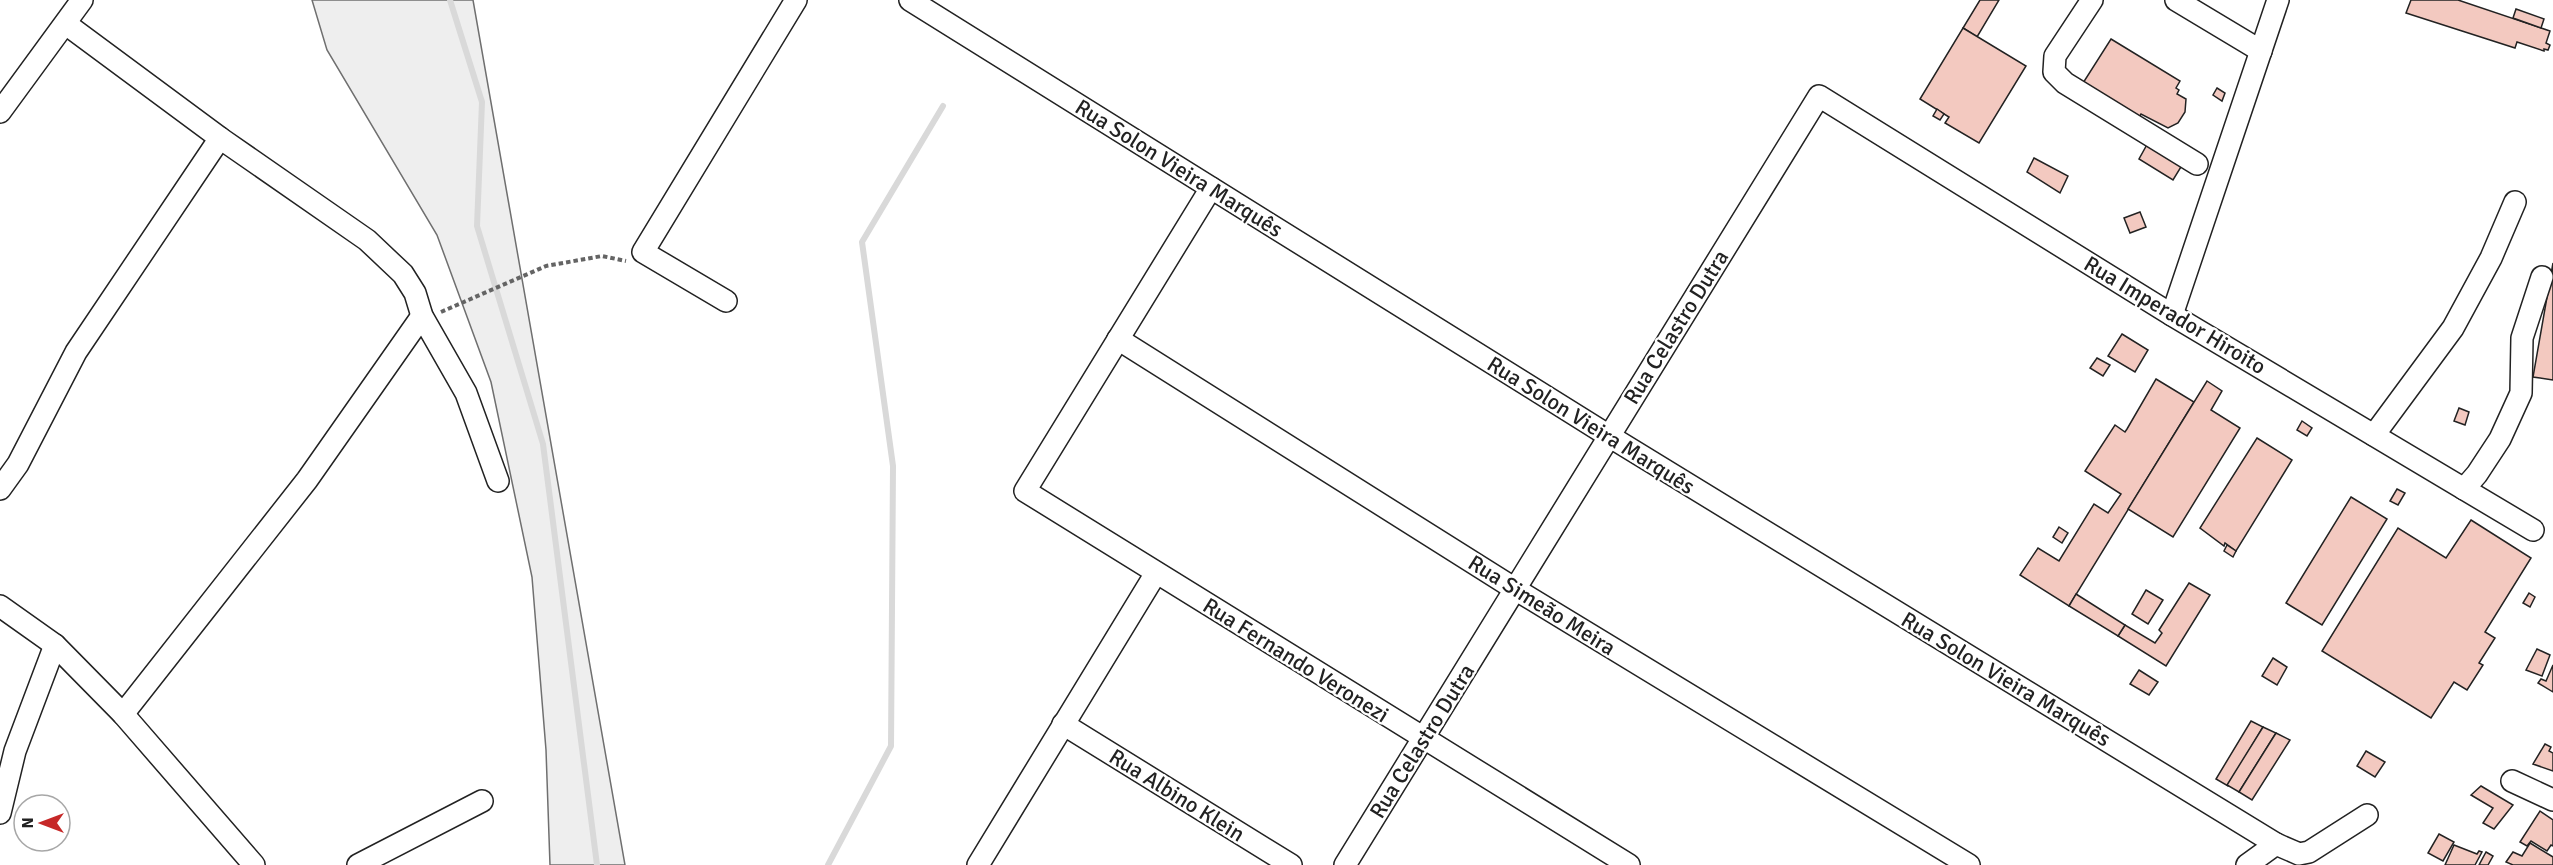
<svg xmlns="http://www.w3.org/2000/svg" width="2553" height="865" viewBox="0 0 2553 865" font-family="Signika,sans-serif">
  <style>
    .green { fill: #eee; stroke: #6f6f6f; stroke-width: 1.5 }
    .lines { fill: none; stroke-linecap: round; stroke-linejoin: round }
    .stream { stroke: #d9d9d9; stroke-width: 6 }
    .building { fill: #f3c9c0; stroke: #222; stroke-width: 1.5 }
    .minor-casing { stroke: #222; stroke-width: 24 }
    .path { stroke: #646464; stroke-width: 4; stroke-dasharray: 4.5 3; stroke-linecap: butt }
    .minor { stroke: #fff; stroke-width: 21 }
    .labels { text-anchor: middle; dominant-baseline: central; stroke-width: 4.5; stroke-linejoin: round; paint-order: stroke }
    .street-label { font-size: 22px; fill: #222; stroke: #fff }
  </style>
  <rect width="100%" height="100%" fill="#fff"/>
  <!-- green -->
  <path class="green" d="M312 0H473L625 865H550L546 750 532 577 491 382 437 235 327 50Z"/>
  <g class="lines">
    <!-- stream -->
    <g class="stream">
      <path d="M450 0 482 102 477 226 543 444 597 865"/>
      <path d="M828 865 891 746 893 466 862 242 943 106"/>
    </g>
  </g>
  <!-- building -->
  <g class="building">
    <path d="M1980 0H1999L1977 37 1963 28Z"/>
    <path d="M2411 0H2458L2550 31 2546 43 2550 45 2548 50 2544 49V51L2517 42 2515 48 2406 13Z"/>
    <path d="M2516 9 2544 19 2541 28 2513 18Z"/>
    <path d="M1963 28 2026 66 1979 143 1945 123 1949 117 1920 99Z"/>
    <path d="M2111 39 2180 81 2176 88 2179 90 2177 94 2186 99 2185 112 2178 123 2168 128 2141 114 2139 118 2083 83Z"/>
    <path d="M2217 88 2225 93 2222 101 2213 95Z"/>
    <path d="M1937 109 1944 114 1940 120 1933 116Z"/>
    <path d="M2149 141 2184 162 2173 180 2139 159Z"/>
    <path d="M2034 158 2068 176 2060 193 2027 172Z"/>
    <path d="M2140 212 2146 227 2130 233 2124 218Z"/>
    <path d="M2553 263V380L2533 377Z"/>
    <path d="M2122 334 2148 350 2135 372 2108 356Z"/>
    <path d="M2097 358 2110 365 2103 376 2090 368Z"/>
    <path d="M2156 379 2194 402 2069 606 2020 575 2038 548 2059 561 2094 504 2108 513 2121 494 2085 471 2115 425 2125 432 2127 429Z"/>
    <path d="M2207 381 2222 391 2211 410 2240 428 2173 537 2128 509Z"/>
    <path d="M2459 408 2469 412 2465 425 2454 421Z"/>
    <path d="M2302 421 2312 428 2307 436 2297 430Z"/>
    <path d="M2257 438 2292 460 2236 551 2225 543 2224 546 2200 528Z"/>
    <path d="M2397 489 2405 493 2398 505 2390 501Z"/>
    <path d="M2351 497 2387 519 2322 625 2286 603Z"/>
    <path d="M2471 520 2531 558 2485 632 2495 638 2479 663 2483 665 2467 690 2454 682 2431 718 2322 651 2398 528 2446 558Z"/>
    <path d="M2059 527 2068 533 2062 543 2053 537Z"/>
    <path d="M2227 545 2236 551 2233 557 2224 551Z"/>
    <path d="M2189 583 2210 595 2166 666 2118 636 2125 625 2155 643 2162 633 2159 630Z"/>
    <path d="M2146 590 2163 600 2148 624 2132 614Z"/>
    <path d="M2529 593 2535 597 2530 607 2523 603Z"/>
    <path d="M2076 594 2125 625 2118 636 2069 606Z"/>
    <path d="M2537 649 2550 655 2542 676 2526 670Z"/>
    <path d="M2273 658 2287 667 2277 685 2262 676Z"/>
    <path d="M2553 665V692L2538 683 2541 679 2546 681Z"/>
    <path d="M2139 670 2158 682 2149 695 2130 684Z"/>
    <path d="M2251 721 2263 727 2228 786 2216 779Z"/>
    <path d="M2263 727 2276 733 2239 792 2227 785Z"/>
    <path d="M2276 733 2290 740 2252 800 2239 792Z"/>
    <path d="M2545 744 2551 747 2549 751 2553 753V771L2533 764Z"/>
    <path d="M2366 751 2385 762 2375 777 2357 766Z"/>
    <path d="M2481 786 2513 805 2494 829 2483 823 2493 808 2471 795Z"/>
    <path d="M2540 811 2553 820V846L2551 845 2547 851 2531 841 2527 846 2520 842Z"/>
    <path d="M2439 834 2454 842 2443 861 2428 853Z"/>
    <path d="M2530 843 2553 857V865H2513L2506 862 2513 852 2522 856Z"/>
    <path d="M2454 845 2477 854 2479 851 2482 852 2475 865H2445Z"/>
    <path d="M2486 852 2493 856 2488 865H2479Z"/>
  </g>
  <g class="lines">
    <defs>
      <g id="minor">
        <path d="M910 0 1609 436 2276 844"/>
        <path d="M2092 0 2055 56 2054 72 2065 83 2197 164"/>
        <path d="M2176 0 2261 51"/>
        <path d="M66 24 220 138 367 240 403 274 415 293 422 316 466 393 498 481"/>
        <path d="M0 112 82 0"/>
        <path d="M1211 188 1025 491 1629 865"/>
        <path d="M726 301 643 252 796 0"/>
        <path d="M2172 315 2278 0"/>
        <path d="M1118 339 1515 589 1969 865"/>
        <path d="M2374 435 2453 328 2491 258 2515 202"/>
        <path d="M0 489 18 464 76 352 220 138"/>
        <path d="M2464 489 2477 474 2500 439 2521 393 2522 338 2542 277"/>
        <path d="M0 606 55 645 123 714 254 865"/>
        <path d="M123 714 307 480 422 316"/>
        <path d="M1063 724 1291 865"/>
        <path d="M2512 781 2553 800"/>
        <path d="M0 813 15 751 55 645"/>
        <path d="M358 865 482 801"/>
        <path d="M978 865 1156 573"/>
        <path d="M1345 865 1819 96 2172 315 2533 530"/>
        <path d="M2247 865 2276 844 2299 854 2309 852 2367 815"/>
      </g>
    </defs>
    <!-- minor casing -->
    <use href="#minor" class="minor-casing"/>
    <!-- path -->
    <path class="path" d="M441 312 546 266 602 256 626 261"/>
    <!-- minor -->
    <use href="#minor" class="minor"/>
  </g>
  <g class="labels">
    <!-- street labels -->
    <g class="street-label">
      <text transform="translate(1179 168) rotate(32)">Rua Solon Vieira Marquês</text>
      <text transform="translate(2175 315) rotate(31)">Rua Imperador Hiroito</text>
      <text transform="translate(1676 327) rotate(-58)">Rua Celastro Dutra</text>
      <text transform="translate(1591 425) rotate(32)">Rua Solon Vieira Marquês</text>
      <text transform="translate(1542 605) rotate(32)">Rua Simeão Meira</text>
      <text transform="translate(1296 660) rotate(32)">Rua Fernando Veronezi</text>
      <text transform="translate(2006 679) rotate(31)">Rua Solon Vieira Marquês</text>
      <text transform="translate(1422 741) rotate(-58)">Rua Celastro Dutra</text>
      <text transform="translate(1177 795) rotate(32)">Rua Albino Klein</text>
    </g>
  </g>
  <!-- north arrow -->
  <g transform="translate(42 823) rotate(270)"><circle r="28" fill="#ffffff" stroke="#a7a7a7" stroke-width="1.5"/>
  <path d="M0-4.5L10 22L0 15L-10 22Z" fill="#c62828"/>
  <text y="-9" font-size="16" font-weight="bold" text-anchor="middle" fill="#222222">N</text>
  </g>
</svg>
